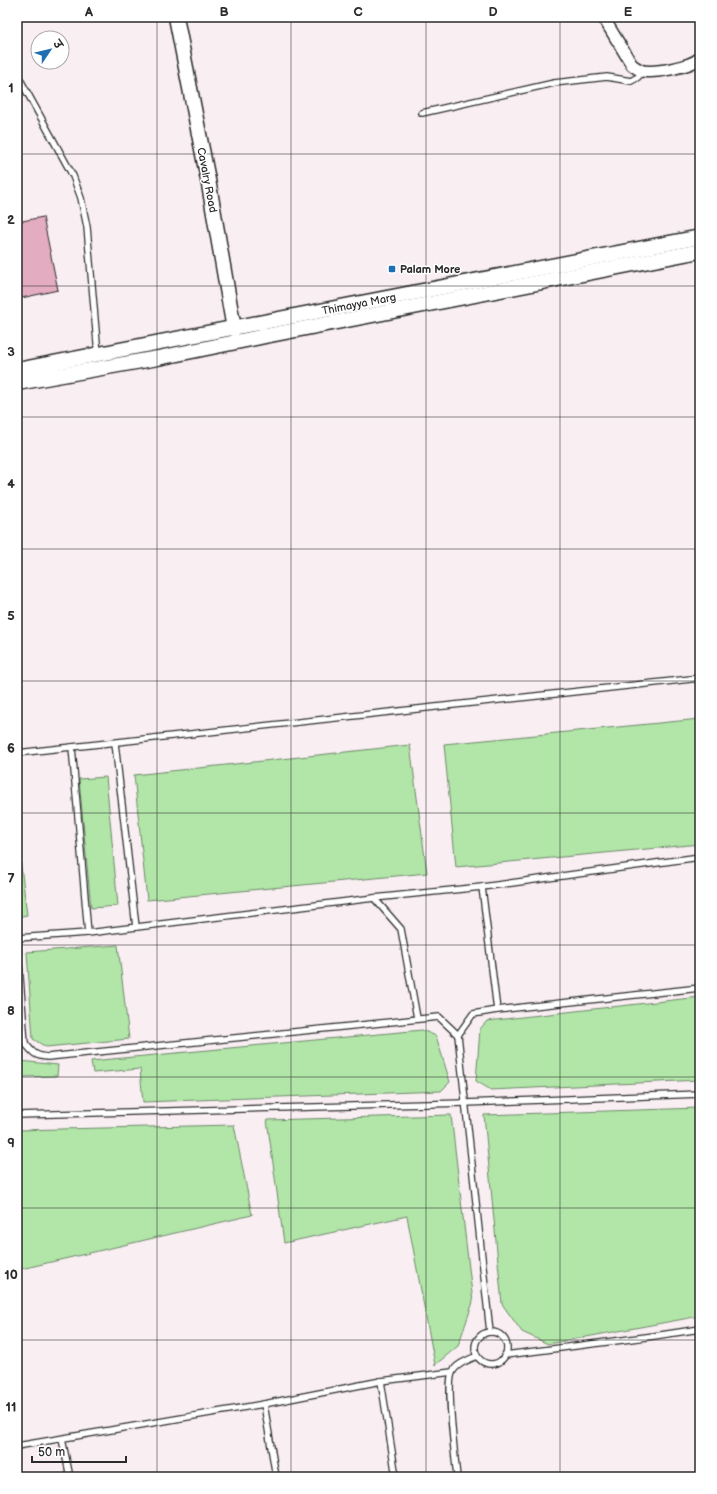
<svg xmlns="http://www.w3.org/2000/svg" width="717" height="1494" viewBox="0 0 717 1494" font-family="'Balsamiq Sans','Playpen Sans Deva',sans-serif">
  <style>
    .grass { fill: #b1e6a8; stroke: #6e886a }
    .building { fill: #e3acc0; stroke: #2b2b2b }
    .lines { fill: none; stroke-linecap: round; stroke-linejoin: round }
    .service-casing { stroke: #2b2b2b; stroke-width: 8 }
    .minor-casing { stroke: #2b2b2b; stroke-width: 14 }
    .tertiary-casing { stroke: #2b2b2b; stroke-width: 17 }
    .service { stroke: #fff; stroke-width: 5.5 }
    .minor { stroke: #fff; stroke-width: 11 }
    .tertiary { stroke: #fff; stroke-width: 14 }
    .grid { fill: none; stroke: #2b2b2b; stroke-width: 1; stroke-opacity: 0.55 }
    .poi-dot { fill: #1f6fb2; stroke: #fff; stroke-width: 1.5 }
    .labels { text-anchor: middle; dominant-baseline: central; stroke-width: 3; stroke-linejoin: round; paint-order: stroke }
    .street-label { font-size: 11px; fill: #2b2b2b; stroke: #fff }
    .poi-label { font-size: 11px; font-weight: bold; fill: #2b2b2b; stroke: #fff; text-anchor: start }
    .neatline { fill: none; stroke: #2b2b2b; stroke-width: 1.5 }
    .grid-label { font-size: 13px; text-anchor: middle; font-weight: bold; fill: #2b2b2b }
  </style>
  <rect width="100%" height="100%" fill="#f9eef2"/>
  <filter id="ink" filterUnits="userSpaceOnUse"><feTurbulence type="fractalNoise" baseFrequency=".025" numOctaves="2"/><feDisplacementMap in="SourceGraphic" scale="8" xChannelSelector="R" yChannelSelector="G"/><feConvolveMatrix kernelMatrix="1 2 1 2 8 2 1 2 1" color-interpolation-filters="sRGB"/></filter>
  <g filter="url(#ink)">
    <!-- grass -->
    <g class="grass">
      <path d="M700 719V844L456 867 444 744Z"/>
      <path d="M410 745 427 873 147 900 134 775Z"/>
      <path d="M106 777 118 906 91 908 79 779Z"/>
      <path d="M17 833 27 915 17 917Z"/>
      <path d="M118 945 129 1039 46 1047 33 1039 27 952Z"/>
      <path d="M700 997V1080L491 1090 476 1081 480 1029 487 1021Z"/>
      <path d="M422 1030 436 1036 450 1082 441 1091 143 1102 140 1069 93 1073 91 1061Z"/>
      <path d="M17 1038 20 1061 58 1065 57 1076 17 1077Z"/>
      <path d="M700 1108V1316L548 1344 522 1332 502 1304 484 1115Z"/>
      <path d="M451 1115 473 1302 458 1346 435 1365 407 1216 284 1243 267 1120Z"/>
      <path d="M234 1125 252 1215 17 1270V1130Z"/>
    </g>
    <!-- building -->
    <path class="building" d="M43 217 58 290 17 299V222Z"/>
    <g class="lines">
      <defs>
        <g id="service">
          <path d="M17 74 73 176 81 198 87 227 98 354"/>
          <path d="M422 113 554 83 607 77 631 81 638 77 643 71"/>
          <path d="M115 743 136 927"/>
          <path d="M72 747 88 933"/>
          <path d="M17 753 700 678"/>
          <path d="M482 887 497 1010"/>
          <path d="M374 898 401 929 417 1018"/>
          <path d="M17 938 25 1043C33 1053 35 1056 48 1057L439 1017 458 1035 473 1014 497 1010 700 988"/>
          <path d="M17 938 88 933 374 898 482 887 700 857"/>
          <path d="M458 1035 490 1332"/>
          <path d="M17 1115 465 1103 700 1094"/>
          <circle cx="491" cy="1348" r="16"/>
          <path d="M505 1355 654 1336 700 1329"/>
          <path d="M381 1381 396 1477"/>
          <path d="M264 1404 276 1477"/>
          <path d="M62 1439 70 1477"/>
          <path d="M17 1446 264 1404 381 1381 452 1372"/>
          <path d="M457 1477C455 1457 446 1387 452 1373 456 1364 468 1360 477 1356"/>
        </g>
        <path id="minor" d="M603 17 632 65C635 67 639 70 643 71 656 73 690 67 700 58"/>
        <g id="tertiary">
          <path d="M176 17 209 185 234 329"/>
          <path d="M17 370 700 237"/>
          <path d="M17 383 158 358 265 336 700 251"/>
        </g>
      </defs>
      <!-- service casing -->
      <use href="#service" class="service-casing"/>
      <!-- minor casing -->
      <use href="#minor" class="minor-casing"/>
      <!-- tertiary casing -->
      <use href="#tertiary" class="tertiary-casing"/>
      <!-- service -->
      <use href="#service" class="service"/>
      <!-- minor -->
      <use href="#minor" class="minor"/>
      <!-- tertiary -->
      <use href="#tertiary" class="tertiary"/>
    </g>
  </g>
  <!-- grid -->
  <path class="grid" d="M157 17V1477M291 17V1477M426 17V1477M560 17V1477M17 154H700M17 286H700M17 417H700M17 549H700M17 681H700M17 813H700M17 945H700M17 1077H700M17 1208H700M17 1340H700"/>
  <!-- markers -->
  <rect class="poi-dot" x="388" y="265" width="8" height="8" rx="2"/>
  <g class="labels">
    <!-- street labels -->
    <g class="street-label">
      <text transform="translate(207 180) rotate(79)">Cavalry Road</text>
      <text transform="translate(359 304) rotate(-11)">Thimayya Marg</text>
    </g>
    <!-- poi labels -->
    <g class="poi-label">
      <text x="400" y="269">Palam More</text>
    </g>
  </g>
  <!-- margin -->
  <rect width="717" height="1494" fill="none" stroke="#fff" stroke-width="44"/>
  <!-- north arrow -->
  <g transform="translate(50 50) rotate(55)"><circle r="19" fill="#ffffff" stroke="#aaaaaa"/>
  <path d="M0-3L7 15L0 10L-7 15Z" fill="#1f6fb2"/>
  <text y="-6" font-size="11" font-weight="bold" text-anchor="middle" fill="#2b2b2b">उ</text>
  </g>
  <!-- scale -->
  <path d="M32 1456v6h94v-6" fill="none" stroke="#2b2b2b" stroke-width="2"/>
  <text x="38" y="1456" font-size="12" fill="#2b2b2b" stroke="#ffffff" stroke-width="3" paint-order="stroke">50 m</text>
  <rect x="22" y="22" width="673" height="1450" class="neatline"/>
  <g class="grid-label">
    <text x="89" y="16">A</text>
    <text x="224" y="16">B</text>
    <text x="358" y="16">C</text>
    <text x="493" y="16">D</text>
    <text x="628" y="16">E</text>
    <text x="11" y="92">1</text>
    <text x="11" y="224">2</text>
    <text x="11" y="356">3</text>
    <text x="11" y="488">4</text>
    <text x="11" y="620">5</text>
    <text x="11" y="752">6</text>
    <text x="11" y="883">7</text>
    <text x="11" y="1015">8</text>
    <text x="11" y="1147">9</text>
    <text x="11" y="1279">10</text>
    <text x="11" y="1411">11</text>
  </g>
</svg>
